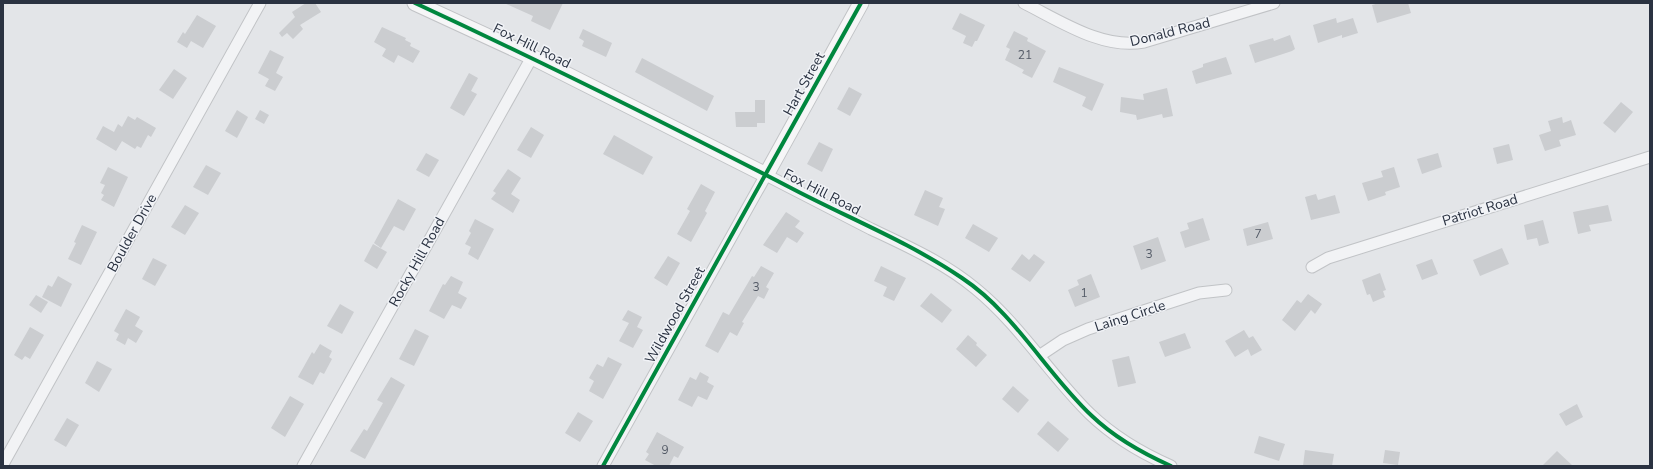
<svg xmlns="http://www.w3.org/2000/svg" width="1653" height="469" viewBox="0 0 1653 469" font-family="'Nunito Sans',sans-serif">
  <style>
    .building { fill: #cbcdd0 }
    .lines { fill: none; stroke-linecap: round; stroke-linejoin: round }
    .street-casing { stroke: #c1c3c6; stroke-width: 13 }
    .secondary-casing { stroke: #c1c3c6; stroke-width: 17 }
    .street { stroke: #f2f3f5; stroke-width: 11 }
    .secondary { stroke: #f6f6f7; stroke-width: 15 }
    .cycleway-casing { stroke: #f1f3f7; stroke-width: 6 }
    .cycleway { stroke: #00873e; stroke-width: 4 }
    .labels { text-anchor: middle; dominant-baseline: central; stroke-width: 3; stroke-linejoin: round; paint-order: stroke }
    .number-label { font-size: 12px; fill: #535a66 }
    .street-label { font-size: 14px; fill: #2a3241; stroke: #f1f3f7 }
  </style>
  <rect width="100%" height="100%" fill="#e3e5e8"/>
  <!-- building -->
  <g class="building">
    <path d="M306 3H315L321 12 300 25 303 29 293 39 287 33 282 37 279 33 295 17 292 12Z"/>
    <path d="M504 3H563L550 30 531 21 533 16Z"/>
    <path d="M1379 3H1408L1411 13 1377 23 1372 5Z"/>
    <path d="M960 13 985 25 977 41H975L972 47 963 43 966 36 952 29Z"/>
    <path d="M197 15 216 26 203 48 191 41 187 48 177 42 183 32 185 34Z"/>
    <path d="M1336 18 1337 23 1353 18 1358 33 1342 38V35L1318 43 1313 25Z"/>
    <path d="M382 27 406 38 405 40 411 43 410 46 420 51 413 63 398 55 394 63 382 56 386 49 374 42Z"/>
    <path d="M583 29 612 43 606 57 582 46 584 41 579 38Z"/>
    <path d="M1014 31 1028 38 1027 41 1046 51 1032 78 1022 73 1024 70 1005 60 1010 49 1006 47Z"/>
    <path d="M1290 35 1295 49 1292 51 1255 63 1249 45 1273 38 1274 41Z"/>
    <path d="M270 50 284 57 276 73 283 77 275 91 265 86 269 79 258 73Z"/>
    <path d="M1226 57 1232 74 1196 84 1192 71 1203 67V64Z"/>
    <path d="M642 58 714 96 707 111 635 72Z"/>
    <path d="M1059 67 1104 84 1092 111 1082 106 1086 97 1053 82Z"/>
    <path d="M174 69 187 78 173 99 159 90Z"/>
    <path d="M469 73 478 78 471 91 477 94 464 116 450 108Z"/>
    <path d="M849 87 862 94 850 116 837 109Z"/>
    <path d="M1167 88 1173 116 1163 118 1162 114 1137 120 1136 115 1120 112 1121 97 1144 100 1143 94Z"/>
    <path d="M755 100H765V123H757V127H736L735 112H755Z"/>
    <path d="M1621 102 1633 112 1615 133 1603 123Z"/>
    <path d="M237 110 248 117 237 138 225 131Z"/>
    <path d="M260 110 269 115 264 124 255 119Z"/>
    <path d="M128 116 135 120 137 117 156 128 151 137 148 135 141 148 137 146 135 149 122 141 116 151 96 139 103 126 114 132 118 124 122 127Z"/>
    <path d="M1562 117 1563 123 1571 120 1576 135 1559 140 1561 146 1545 151 1539 135 1551 131 1548 121Z"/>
    <path d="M531 127 544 135 531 158 517 150Z"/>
    <path d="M614 135 653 157 643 175 603 154Z"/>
    <path d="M819 142 833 149 822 172 807 164Z"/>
    <path d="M1509 144 1513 160 1497 164 1493 148Z"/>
    <path d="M426 153 439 160 429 177 416 170Z"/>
    <path d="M1438 153 1442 167 1422 174 1417 159Z"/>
    <path d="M206 165 221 173 208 195 193 187Z"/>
    <path d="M108 167 128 177 114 207 101 200 104 195 101 193 105 185 100 183Z"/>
    <path d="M1394 167 1400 187 1385 192 1386 195 1368 201 1362 183 1383 177 1381 171Z"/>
    <path d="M508 169 521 178 511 194 520 200 513 213 491 199 496 193 493 191Z"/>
    <path d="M701 184 715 192 705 211 707 213 691 242 677 234 690 211 687 209Z"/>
    <path d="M925 190 943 198 939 207 945 209 938 226 914 215Z"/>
    <path d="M1316 194 1318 200 1335 195 1340 213 1311 220 1305 197Z"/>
    <path d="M398 199 416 209 404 231 394 226 381 248 374 243Z"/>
    <path d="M185 205 199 213 185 235 171 227Z"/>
    <path d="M1608 205 1612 221 1589 225 1591 231 1578 234 1573 212Z"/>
    <path d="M786 212 800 221 795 227 804 233 797 243 787 237 777 253 763 245Z"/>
    <path d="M1203 218 1210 240 1185 248 1180 232 1189 229 1187 223Z"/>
    <path d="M475 219 494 229 478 260 468 254 471 247 465 244 471 233 469 231Z"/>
    <path d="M1543 220 1549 243 1539 246 1537 238 1527 240 1524 225Z"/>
    <path d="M1268 222 1273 239 1247 246 1243 229Z"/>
    <path d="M973 224 998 238 989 252 965 238Z"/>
    <path d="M82 225 97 232 81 265 68 259 76 243 74 242Z"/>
    <path d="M1158 237 1166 261 1141 270 1133 246Z"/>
    <path d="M373 244 387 252 377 269 364 261Z"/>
    <path d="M1502 248 1509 264 1480 276 1473 260Z"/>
    <path d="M1022 254 1029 260 1034 254 1045 262 1030 282 1011 269Z"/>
    <path d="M668 256 680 263 667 286 654 278Z"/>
    <path d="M153 258 167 265 155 286 142 279Z"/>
    <path d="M1432 259 1438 274 1422 280 1416 265Z"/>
    <path d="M761 266 774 273 766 287 769 289 764 299 758 296 742 322 744 323 737 336 730 332 718 353 705 346 723 312 729 315 752 276 754 277Z"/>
    <path d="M881 266 906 278 894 301 883 296 887 287 874 281Z"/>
    <path d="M1380 273 1386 290 1383 291 1385 297 1373 302 1370 294 1367 295 1362 280Z"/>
    <path d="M1091 274 1100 297 1075 307 1068 290 1079 285 1077 280Z"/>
    <path d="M58 276 72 284 61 307 42 297 48 285 52 287Z"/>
    <path d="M451 276 463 282 458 293 467 298 461 309 452 305 444 319 429 311 443 284 445 285Z"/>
    <path d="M931 293 952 310 942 323 920 306Z"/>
    <path d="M1308 294 1322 304 1315 314 1311 310 1295 331 1282 320 1297 300 1301 303Z"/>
    <path d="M36 295 48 302 41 313 29 305Z"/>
    <path d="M340 304 354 312 342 334 327 326Z"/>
    <path d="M126 309 140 317 135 326 143 331 136 343 128 338 125 345 116 340 119 334 114 331Z"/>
    <path d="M628 310 642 317 637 327 643 330 633 348 619 341 629 323 622 320Z"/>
    <path d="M30 327 44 335 30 359 25 356 22 360 14 355Z"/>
    <path d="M415 329 429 336 414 366 399 359Z"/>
    <path d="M1244 330 1249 338 1253 336 1262 350 1251 356 1248 349 1235 357 1225 341Z"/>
    <path d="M1185 333 1191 348 1165 357 1159 342Z"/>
    <path d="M968 335 977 343 976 345 987 355 976 367 956 349Z"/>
    <path d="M320 344 332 351 329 357 332 359 324 374 320 372 313 385 298 377 312 352 314 354Z"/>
    <path d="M1129 356 1136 383 1118 387 1112 360Z"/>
    <path d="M608 357 622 364 603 399 589 391 594 381 589 378 597 364 603 367Z"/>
    <path d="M97 361 112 369 99 392 85 383Z"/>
    <path d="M700 372 709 377 707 382 714 386 707 400 698 396 692 407 678 400 690 377 696 380Z"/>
    <path d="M391 377 405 385 365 459 350 451 364 429 367 431 383 403 377 400Z"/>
    <path d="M1013 386 1029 400 1018 413 1002 399Z"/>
    <path d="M290 396 304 404 285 437 271 428Z"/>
    <path d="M1577 404 1583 417 1566 426 1559 414Z"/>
    <path d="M578 412 593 421 580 442 565 433Z"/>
    <path d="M67 418 79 425 66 447 54 440Z"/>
    <path d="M1048 421 1069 439 1058 452 1037 434Z"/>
    <path d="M657 432 684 447 678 458 674 456 669 466H656L645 460 649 454 646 452Z"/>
    <path d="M1259 436 1285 444 1279 461 1254 453Z"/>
    <path d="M1305 450 1334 454 1332 466H1303Z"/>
    <path d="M1385 450 1400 452 1398 465 1383 463Z"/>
    <path d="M1557 451 1573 466H1542Z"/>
  </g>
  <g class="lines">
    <defs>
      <g id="street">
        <path d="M1024 3C1060 21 1103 50 1144 42L1274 3"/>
        <path d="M1312 267 1328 258 1650 157"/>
        <path d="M1039 356 1063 340 1088 329 1199 293 1226 290"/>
        <path d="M3 464 260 3"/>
        <path d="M303 466 532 57"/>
        <path d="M603 466 766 175C801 193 836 211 871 229 907 246 945 263 976 289 1020 325 1050 375 1090 414 1114 437 1141 453 1171 466"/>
      </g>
      <path id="secondary" d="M415 3 532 57 766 175 861 3"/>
    </defs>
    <!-- street casing -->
    <use href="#street" class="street-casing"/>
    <!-- secondary casing -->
    <use href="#secondary" class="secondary-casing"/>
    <!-- street -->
    <use href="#street" class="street"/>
    <!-- secondary -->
    <use href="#secondary" class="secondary"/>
    <defs>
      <g id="cycleway">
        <path d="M415 3C542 62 667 124 791 188 848 218 909 242 962 278 1015 313 1046 373 1092 416 1115 438 1142 453 1171 466"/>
        <path d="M603 466 861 3"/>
      </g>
    </defs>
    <!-- cycleway casing -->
    <use href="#cycleway" class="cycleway-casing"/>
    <!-- cycleway -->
    <use href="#cycleway" class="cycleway"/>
  </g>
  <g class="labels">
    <!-- number labels -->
    <g class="number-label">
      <text x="1025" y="55">21</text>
      <text x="1258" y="234">7</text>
      <text x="1149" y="254">3</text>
      <text x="756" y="287">3</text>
      <text x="1084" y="293">1</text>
      <text x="665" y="450">9</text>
    </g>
    <!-- street labels -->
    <g class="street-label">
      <text transform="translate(1170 32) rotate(-14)">Donald Road</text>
      <text transform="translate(532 46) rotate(26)">Fox Hill Road</text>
      <text transform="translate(804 84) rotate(-61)">Hart Street</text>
      <text transform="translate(822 192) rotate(27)">Fox Hill Road</text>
      <text transform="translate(1480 210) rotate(-17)">Patriot Road</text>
      <text transform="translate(132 233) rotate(-61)">Boulder Drive</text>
      <text transform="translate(417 262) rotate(-61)">Rocky Hill Road</text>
      <text transform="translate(675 315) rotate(-61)">Wildwood Street</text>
      <text transform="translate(1130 316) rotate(-18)">Laing Circle</text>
    </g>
  </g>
  <!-- border -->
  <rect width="1653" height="469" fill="none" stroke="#2a3241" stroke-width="8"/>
</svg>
